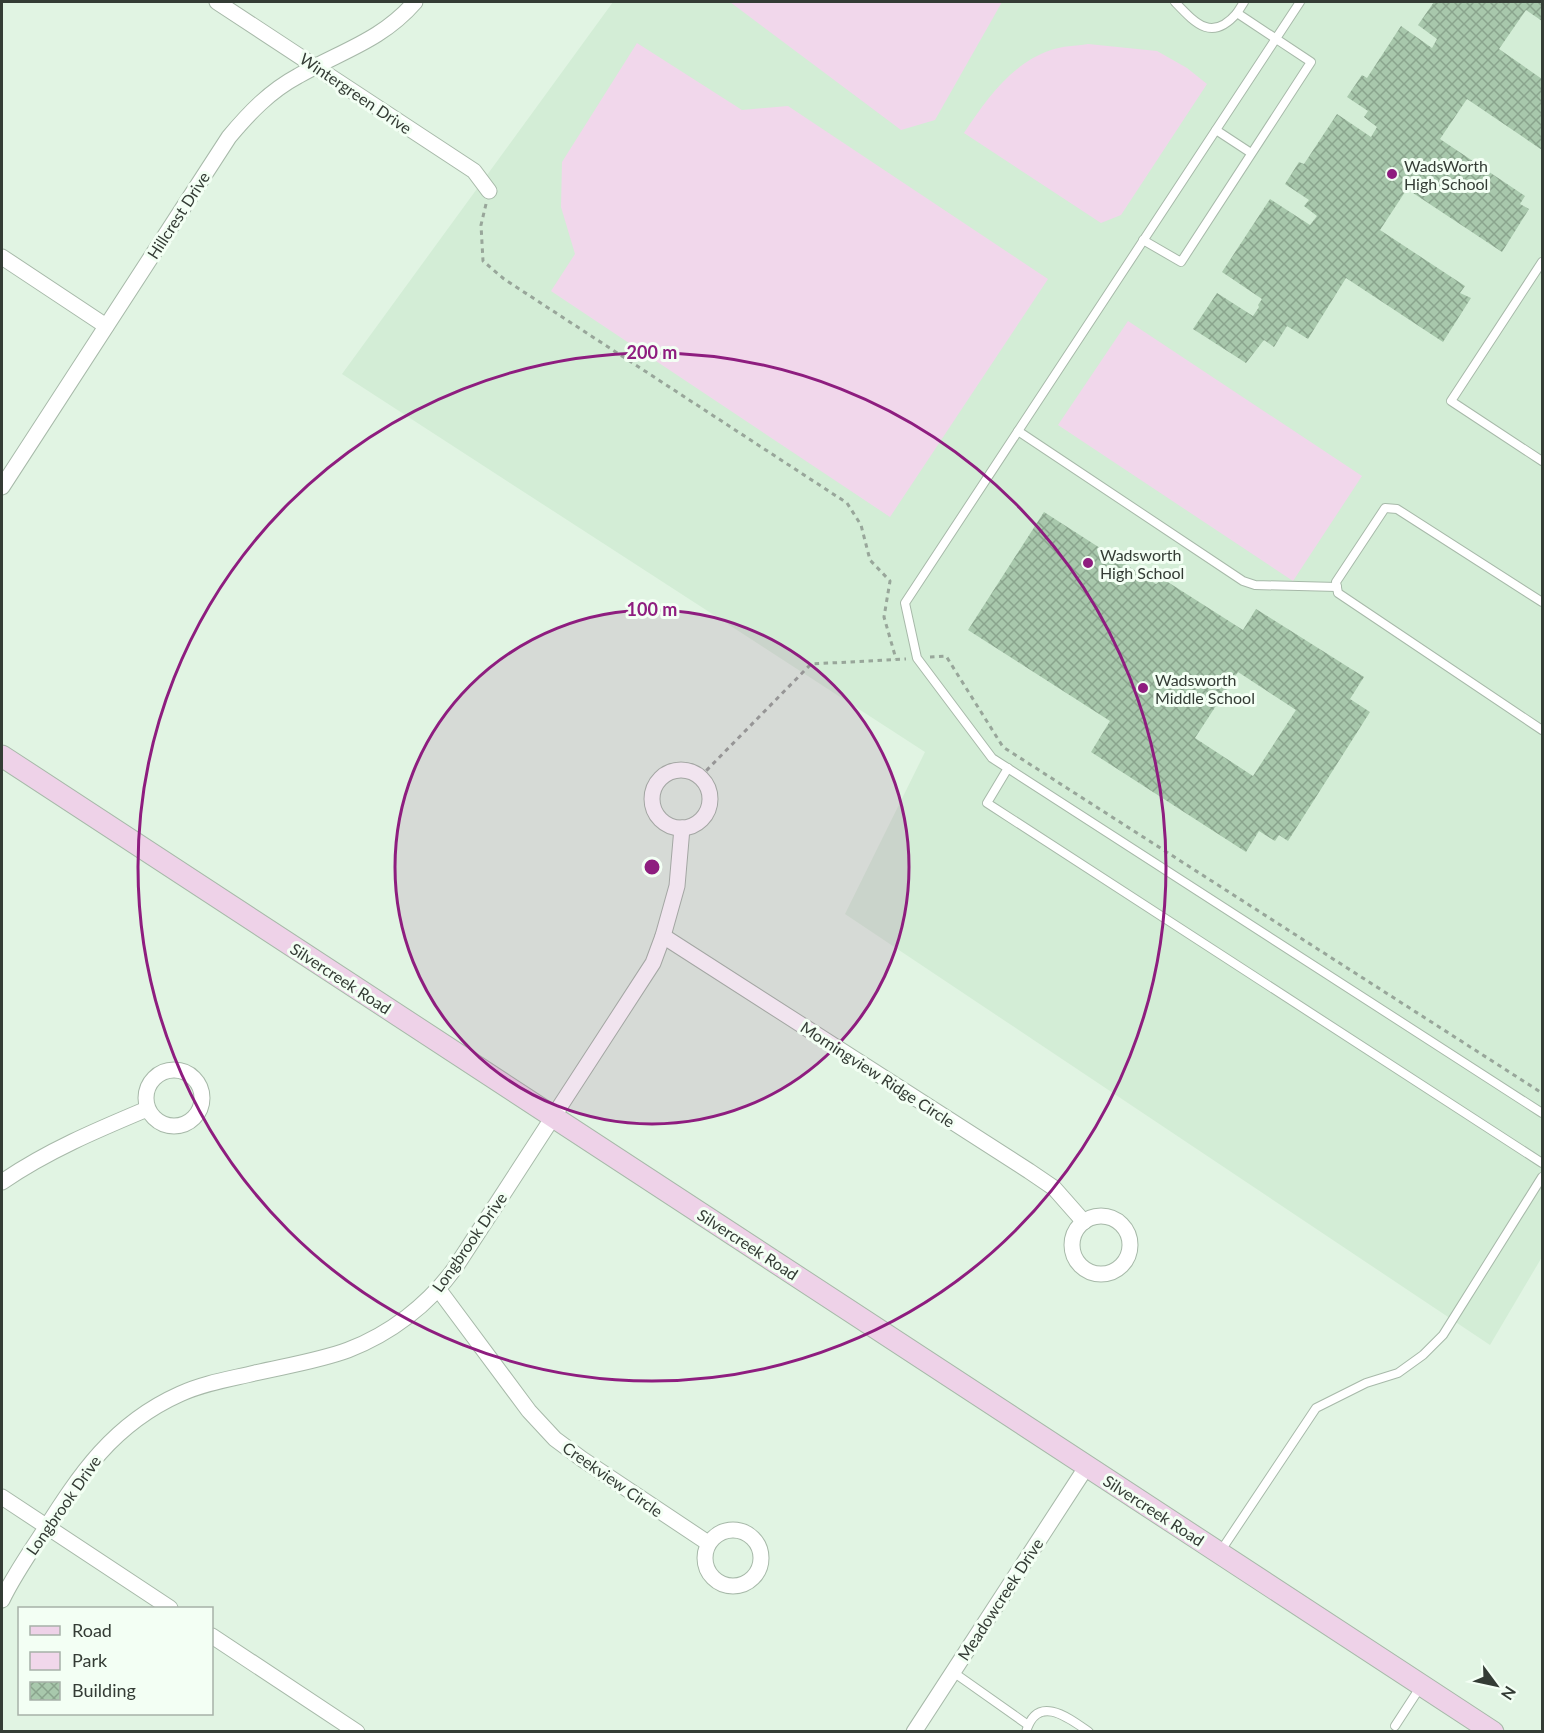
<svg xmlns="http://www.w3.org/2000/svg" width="1544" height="1733" viewBox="0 0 1544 1733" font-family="Lato,sans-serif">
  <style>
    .built { fill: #d3edd6 }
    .park { fill: #f1d7eb }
    .building { fill: url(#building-cross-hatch); fill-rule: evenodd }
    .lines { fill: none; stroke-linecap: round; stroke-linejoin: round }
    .lane-casing { stroke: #a7b9a9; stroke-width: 10 }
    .street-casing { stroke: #a7b9a9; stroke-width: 17 }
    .secondary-casing { stroke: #a7b9a9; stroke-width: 23 }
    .path { stroke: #98a69a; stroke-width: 3; stroke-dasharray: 4.5 4.5; stroke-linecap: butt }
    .lane { stroke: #fff; stroke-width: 8 }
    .street { stroke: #fff; stroke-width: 15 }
    .secondary { stroke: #eed2e8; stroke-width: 21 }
    .ring { fill: none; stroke: #8e1d7f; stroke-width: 3 }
    .poi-dot { fill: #8e1d7f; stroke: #f3fff4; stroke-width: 2 }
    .labels { text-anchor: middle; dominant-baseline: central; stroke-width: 6; stroke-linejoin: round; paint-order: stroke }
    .street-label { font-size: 16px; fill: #343c35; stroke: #f3fff4 }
    .poi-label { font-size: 16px; fill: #343c35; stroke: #f3fff4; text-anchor: start }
    .centre { fill: #8e1d7f; stroke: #f3fff4; stroke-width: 3 }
    .ring-label { font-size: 18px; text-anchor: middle; font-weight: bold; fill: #8e1d7f; stroke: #f3fff4; stroke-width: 6; stroke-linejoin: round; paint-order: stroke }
  </style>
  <defs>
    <pattern id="building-cross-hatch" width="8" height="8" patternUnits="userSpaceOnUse" patternTransform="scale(1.5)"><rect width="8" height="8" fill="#a8c8ac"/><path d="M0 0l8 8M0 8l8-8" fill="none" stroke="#8aa48d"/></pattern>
  </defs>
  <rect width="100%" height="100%" fill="#e1f4e3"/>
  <!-- built -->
  <path class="built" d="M613 2H1542V1257L1490 1345 845 914 925 752 342 374Z"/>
  <!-- park -->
  <g class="park">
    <path d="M730 2H1002L935 120 901 130Z"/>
    <path d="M637 43 742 110 788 106 1048 279 890 517 551 291 575 254 561 207 562 162Z"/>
    <path d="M1088 44 1157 51 1187 68 1207 84 1121 215 1101 223 964 133C986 100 1012 63 1051 50 1062 46 1076 46 1088 44Z"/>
    <path d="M1128 321 1362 476 1293 581 1058 425Z"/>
  </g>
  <!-- building -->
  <g class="building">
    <path d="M1434 2H1542V21L1526 10 1499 49 1542 79V150L1467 99 1440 139 1525 196 1520 204 1529 209 1502 252 1407 189 1380 230 1465 286 1460 293 1471 298 1443 342 1346 278 1308 339 1287 326 1274 347 1264 340 1246 363 1193 329 1217 293 1253 316 1259 307 1258 305 1262 299 1222 272 1270 199 1310 225 1317 216 1304 206 1309 200 1285 184 1299 162 1304 164 1337 114 1371 137 1377 127 1364 117 1368 111 1347 97 1362 75 1367 78 1401 26 1432 48 1437 39 1418 25Z"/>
    <path d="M1044 512 1156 584 1163 579 1243 630 1256 609 1364 677 1350 699 1370 712 1288 841 1279 835 1275 841 1259 831 1246 852 1091 752 1110 721 968 630ZM1238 672 1296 710 1253 776 1195 738Z"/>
  </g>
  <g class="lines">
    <defs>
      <g id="lane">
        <path d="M1300 2 905 603 917 658 992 758 1542 1113"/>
        <path d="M1237 13 1244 2"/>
        <path d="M1216 130 1251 153"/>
        <path d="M1143 240 1181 262 1311 62 1237 13C1212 42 1196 24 1175 2"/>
        <path d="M1542 262 1451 401 1542 461"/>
        <path d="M1018 431 1243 581 1255 585 1337 587"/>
        <path d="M1542 602 1397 509 1385 508 1336 582 1338 593 1542 730"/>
        <path d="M1008 768 987 803 1542 1163"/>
        <path d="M1220 1552 1316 1408 1366 1383 1398 1373 1423 1355 1443 1335 1542 1177"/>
        <path d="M953 1672 1028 1725"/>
        <path d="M1395 1726 1421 1686"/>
        <path d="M1026 1732C1037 1693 1069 1718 1089 1732"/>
      </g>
      <g id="street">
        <path d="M217 2 474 171 489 191"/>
        <path d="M2 257 106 326"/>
        <path d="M2 487 229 137C249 113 270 91 298 76 341 51 381 41 415 2"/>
        <circle cx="681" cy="799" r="29"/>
        <path d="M663 936 1029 1171 1054 1188 1084 1222"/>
        <circle cx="174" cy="1098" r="28"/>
        <path d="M2 1182C47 1151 97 1130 147 1109"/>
        <circle cx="1101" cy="1245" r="29"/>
        <path d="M439 1290 529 1411 555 1439 582 1459 708 1543"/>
        <path d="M2 1497 170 1608"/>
        <circle cx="733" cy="1558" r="28"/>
        <path d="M2 1600C13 1577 28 1555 42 1534 80 1474 113 1424 180 1394 204 1383 230 1379 255 1373 285 1366 318 1361 348 1350 390 1334 428 1305 455 1268L653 963 663 936 677 886 682 828"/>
        <path d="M212 1636 357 1732"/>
        <path d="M914 1732 1087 1466"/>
      </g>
      <path id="secondary" d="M2 756 1493 1732"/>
    </defs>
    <!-- lane casing -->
    <use href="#lane" class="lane-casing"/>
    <!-- street casing -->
    <use href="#street" class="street-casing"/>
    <!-- secondary casing -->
    <use href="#secondary" class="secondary-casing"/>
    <!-- path -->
    <g class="path">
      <path d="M486 204 481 225 483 261 504 279 847 503 861 525 870 560 890 581 884 617 896 659"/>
      <path d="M930 657 946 656 1003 747 1542 1093"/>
      <path d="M700 777 811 664 906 659"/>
    </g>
    <!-- lane -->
    <use href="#lane" class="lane"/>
    <!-- street -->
    <use href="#street" class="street"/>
    <!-- secondary -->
    <use href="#secondary" class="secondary"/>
  </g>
  <!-- distance rings -->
  <circle cx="652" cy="867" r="257" fill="#8e1d7f" fill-opacity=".12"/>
  <g class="ring">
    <circle cx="652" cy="867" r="257"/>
    <circle cx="652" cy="867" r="514"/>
  </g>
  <!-- markers -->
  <g class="poi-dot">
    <circle cx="1392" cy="174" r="6"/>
    <circle cx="1088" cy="563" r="6"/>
    <circle cx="1143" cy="688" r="6"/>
  </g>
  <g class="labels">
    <!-- street labels -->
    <g class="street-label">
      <text transform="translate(356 93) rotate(34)">Wintergreen Drive</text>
      <text transform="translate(178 215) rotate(-57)">Hillcrest Drive</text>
      <text transform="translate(341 978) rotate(33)">Silvercreek Road</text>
      <text transform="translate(878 1074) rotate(33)">Morningview Ridge Circle</text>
      <text transform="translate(469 1242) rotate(-55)">Longbrook Drive</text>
      <text transform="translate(748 1244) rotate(33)">Silvercreek Road</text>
      <text transform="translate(613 1479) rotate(35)">Creekview Circle</text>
      <text transform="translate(63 1505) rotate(-55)">Longbrook Drive</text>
      <text transform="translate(1154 1510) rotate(33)">Silvercreek Road</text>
      <text transform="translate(1000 1599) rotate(-57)">Meadowcreek Drive</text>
    </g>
    <!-- poi labels -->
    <g class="poi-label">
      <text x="1404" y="165">WadsWorth<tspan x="1404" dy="18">High School</tspan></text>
      <text x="1100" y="554">Wadsworth<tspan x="1100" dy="18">High School</tspan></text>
      <text x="1155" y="679">Wadsworth<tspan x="1155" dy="18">Middle School</tspan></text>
    </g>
  </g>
  <circle cx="652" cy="867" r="9" class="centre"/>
  <g class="ring-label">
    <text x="652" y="359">200 m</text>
    <text x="652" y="616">100 m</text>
  </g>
  <!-- border -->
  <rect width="1544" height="1733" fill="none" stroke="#343c35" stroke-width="6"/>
  <!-- legend -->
  <rect x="18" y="1607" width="195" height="108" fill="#f3fff4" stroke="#a7b1a8" stroke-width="1.5"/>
  <rect x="30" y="1626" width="30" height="9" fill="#eed2e8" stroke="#a7b1a8" stroke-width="1.5"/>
  <text x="72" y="1637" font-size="18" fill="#343c35">Road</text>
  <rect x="30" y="1652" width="30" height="18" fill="#f1d7eb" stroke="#a7b1a8" stroke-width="1.5"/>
  <text x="72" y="1667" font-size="18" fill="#343c35">Park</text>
  <rect x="30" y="1682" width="30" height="18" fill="url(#building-cross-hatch)" stroke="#a7b1a8" stroke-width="1.5"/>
  <text x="72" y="1697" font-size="18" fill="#343c35">Building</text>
  <!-- north arrow -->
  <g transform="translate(1496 1685) rotate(123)" stroke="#f3fff4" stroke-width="4.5" paint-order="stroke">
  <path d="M0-4.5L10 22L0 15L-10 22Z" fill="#343c35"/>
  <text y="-9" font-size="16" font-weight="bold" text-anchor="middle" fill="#343c35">N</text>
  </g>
</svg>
